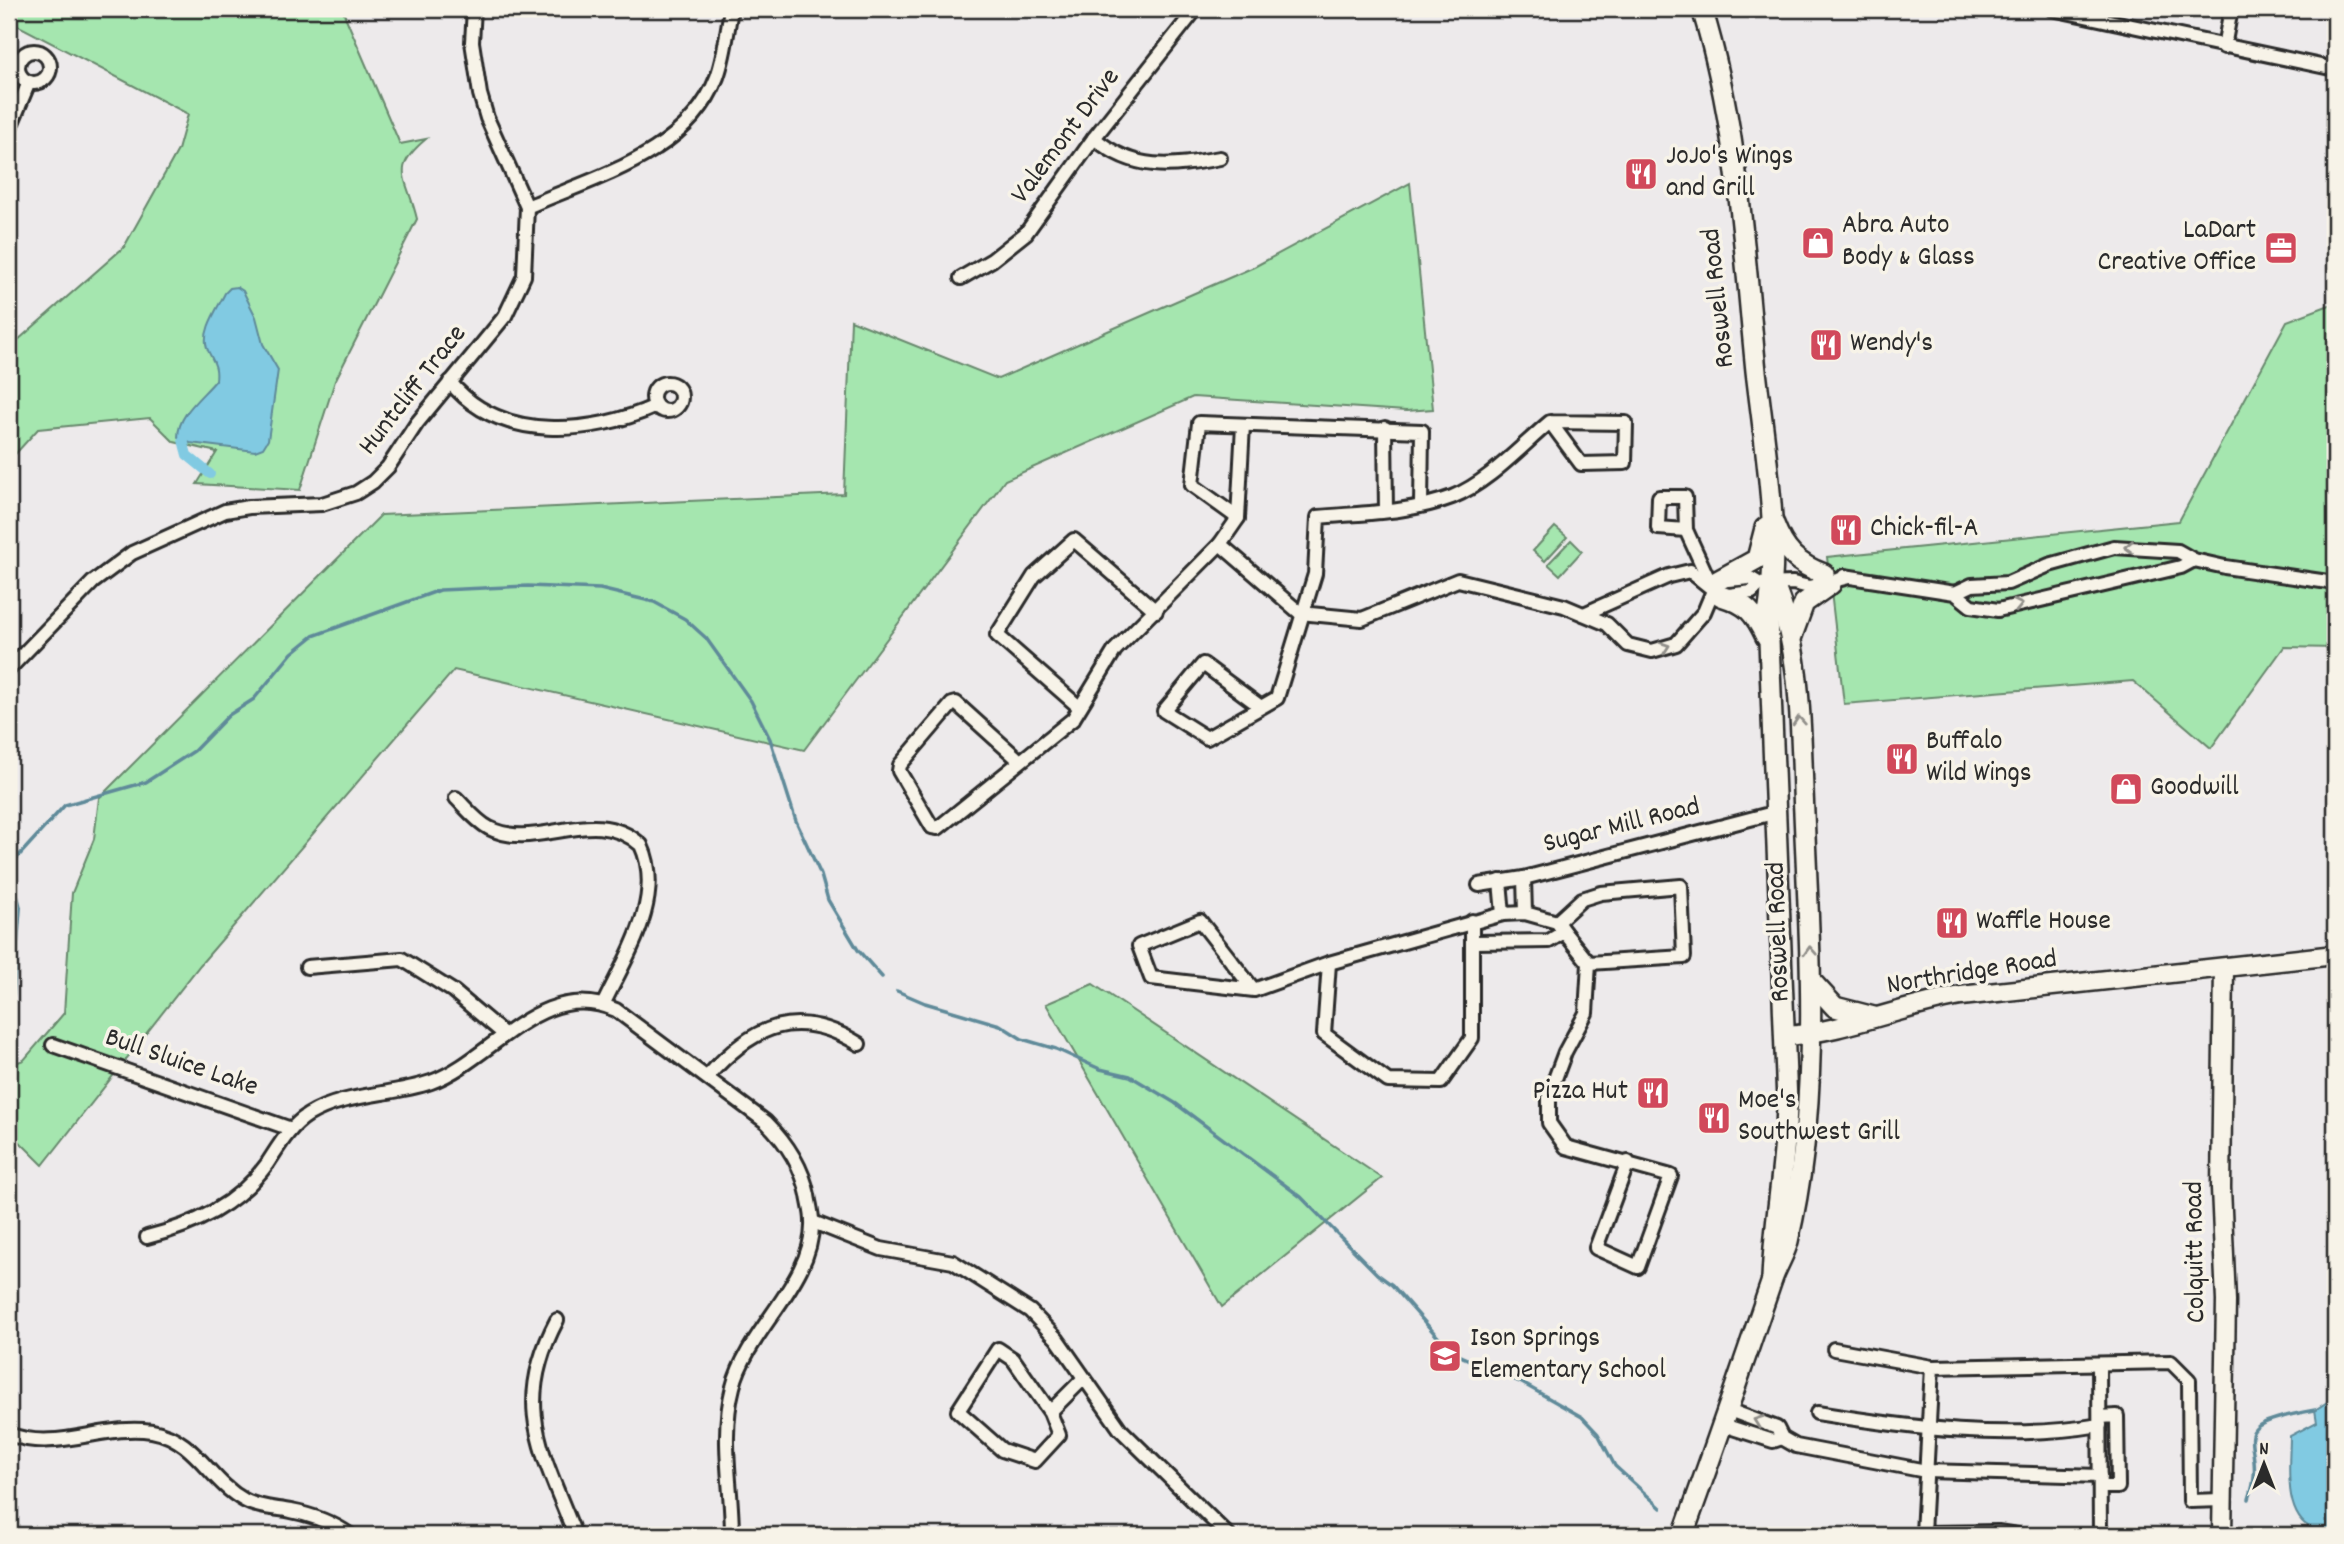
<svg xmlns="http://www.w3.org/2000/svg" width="2344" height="1544" viewBox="0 0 2344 1544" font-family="Dekko,sans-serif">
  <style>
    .green { fill: #a5e6af; stroke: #68886d; stroke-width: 2 }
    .water { fill: #81cae2; stroke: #5f8a99; stroke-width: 2 }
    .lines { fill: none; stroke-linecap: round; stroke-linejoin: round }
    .stream { stroke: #5f8a99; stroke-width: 3.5 }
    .canal { stroke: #81cae2; stroke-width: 10 }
    .street-casing { stroke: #2b2b2b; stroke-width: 18 }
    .secondary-casing { stroke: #2b2b2b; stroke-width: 23 }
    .primary-casing { stroke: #2b2b2b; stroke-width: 24 }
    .street { stroke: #f7f3e8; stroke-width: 12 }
    .secondary { stroke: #f7f3e8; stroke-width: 18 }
    .primary { stroke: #f7f3e8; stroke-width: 19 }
    .oneway { stroke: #918f8a }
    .labels { text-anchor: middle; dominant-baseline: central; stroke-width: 7; stroke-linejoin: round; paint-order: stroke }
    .street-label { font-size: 28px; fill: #2b2b2b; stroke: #f7f3e8 }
    .poi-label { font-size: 28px; fill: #2b2b2b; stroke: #f7f3e8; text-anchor: start }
  </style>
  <rect width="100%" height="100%" fill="#edeaeb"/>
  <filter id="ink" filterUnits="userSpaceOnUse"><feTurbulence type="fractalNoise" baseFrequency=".0143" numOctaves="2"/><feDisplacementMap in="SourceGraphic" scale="14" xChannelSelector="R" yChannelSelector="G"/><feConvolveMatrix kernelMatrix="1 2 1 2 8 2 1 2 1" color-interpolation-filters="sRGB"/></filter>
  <g filter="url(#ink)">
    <!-- green -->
    <g class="green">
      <path d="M9 9H342L400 144 426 139C389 170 407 176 417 219L335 381 300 490 197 484 217 452 174 442 150 418 38 429 9 461V348L124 247 178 150 188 114 9 21Z"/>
      <path d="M1410 183 1433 409 1406 411 1193 397 1005 480 804 750 454 670 200 965 43 1165 9 1131V1065L24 1060 64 1013 72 893 94 839 99 798 381 515 844 494 851 320 998 379 1254 267Z"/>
      <path d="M2335 303V648L2284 647 2211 748 2133 681 1844 704 1827 557 2179 521 2287 321Z"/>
      <path d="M1555 527 1567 537 1545 561 1533 551Z"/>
      <path d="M1571 540 1582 551 1560 575 1548 564Z"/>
      <path d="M1093 984 1382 1178 1222 1307 1046 1004Z"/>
    </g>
    <!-- water -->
    <g class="water">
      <path d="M237 287 243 291 256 317 263 344 278 370 268 440 263 448 255 451 190 443 178 437C178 414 202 397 216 380 218 364 212 361 207 348 201 331 218 308 225 293L230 288Z"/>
      <path d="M11 870 21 907 14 994 9 1011Z"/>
      <path d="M2335 1397V1534C2328 1533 2320 1532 2313 1529 2282 1516 2290 1462 2290 1436L2317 1422 2315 1410Z"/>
    </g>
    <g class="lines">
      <!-- stream -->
      <g class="stream">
        <path d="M9 875 15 860 65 805 146 782 194 751 229 715 254 699 292 653 313 636 440 590 528 586 600 589 654 602 685 619 706 638 751 701 770 739 796 821 821 875 828 900 858 950 882 977"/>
        <path d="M897 991 925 1003 1000 1025 1022 1039 1056 1049 1100 1069 1130 1076 1175 1103 1301 1197 1377 1274 1392 1285 1451 1352 1522 1383 1582 1417 1598 1434 1615 1466 1661 1508"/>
        <path d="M2249 1499C2271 1437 2212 1428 2315 1410"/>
      </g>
      <!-- canal -->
      <path class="canal" d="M183 440 187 455 210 474"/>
      <defs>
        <g id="street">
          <path d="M2052 9 2335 69"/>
          <path d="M2224 47 2231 9"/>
          <circle cx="34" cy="67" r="16"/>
          <path d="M9 130 29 82"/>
          <path d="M1094 138C1134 172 1172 167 1220 158"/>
          <path d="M527 207C595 177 688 154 717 77 725 55 727 32 731 9"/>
          <path d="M961 278 992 260 1026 233 1094 138 1196 9"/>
          <path d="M450 382C500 443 592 435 656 406"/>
          <circle cx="667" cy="397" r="14"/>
          <path d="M1385 428 1386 511"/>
          <path d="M1238 518 1192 485 1199 423 1422 431 1421 505"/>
          <path d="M1686 530 1685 497H1659L1658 528 1686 530 1712 587"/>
          <path d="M1220 544 1300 613 1362 619 1458 580 1564 606 1607 624 1628 645 1652 651 1676 644 1704 612 1717 581 1750 578 1760 584 1793 583 1809 587 1849 577"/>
          <path d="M1844 576 1955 593 1971 606 1998 610 2181 567 2194 560"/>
          <path d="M1955 593 1972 585 2008 583 2049 565 2114 547 2178 551 2194 560 2225 567 2335 583"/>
          <path d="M1584 614 1669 576 1690 571 1721 596 1752 592 1760 584"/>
          <path d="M9 669 93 582 132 553 225 511 249 507 322 504 356 493 373 482 388 467 417 423 505 316 524 276 527 207 487 118 480 94 472 42 474 9"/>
          <path d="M1079 707 997 635 1034 576 1074 540 1156 611"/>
          <path d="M1261 707 1203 664 1164 711 1207 738 1277 698 1315 574 1318 517C1362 513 1410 513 1452 497 1489 482 1520 447 1550 422L1626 423 1625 463 1581 464 1550 422"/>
          <path d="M1019 760 956 703 952 704 900 765 899 771 932 827 938 828 1073 719 1115 650 1220 544 1238 518 1243 425"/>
          <path d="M456 798C466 808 476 821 489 828 537 853 593 802 641 845 666 898 625 958 603 1005"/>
          <path d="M1524 878 1525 913"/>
          <path d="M1500 881 1503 914"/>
          <path d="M1479 885 1524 878 1777 812"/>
          <path d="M1557 922 1582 899 1601 893 1681 886 1684 957 1589 963"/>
          <path d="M1473 942 1549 941 1564 932 1589 963 1586 1013 1565 1052 1549 1095V1123L1566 1147 1671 1176 1638 1267 1596 1248 1628 1162"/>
          <path d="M1329 963 1324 1034 1388 1081 1441 1082 1472 1038V921"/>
          <path d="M307 967 402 959 453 991 504 1034"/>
          <path d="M1254 990 1200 921 1139 946 1151 978 1254 990 1329 963 1503 914 1525 913 1557 922 1564 932"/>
          <path d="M53 1045 291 1129"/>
          <path d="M708 1076C753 1025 797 1006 859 1044"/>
          <path d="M813 1222 881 1249 953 1262 1030 1311 1057 1339 1120 1429 1228 1535"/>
          <path d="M147 1237C195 1225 237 1205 267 1164 279 1146 289 1127 308 1115 344 1093 391 1096 431 1082 492 1060 542 977 616 1010L766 1122C787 1143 802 1166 808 1195 809 1203 812 1212 812 1221 815 1280 747 1330 733 1387 720 1437 732 1485 732 1535"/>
          <path d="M557 1320C511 1407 543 1452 575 1535"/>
          <path d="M1834 1349 1932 1367"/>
          <path d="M2099 1364 2100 1535"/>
          <path d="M1729 1410 1777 1428 1782 1438 1796 1446 1926 1471 2100 1476"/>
          <path d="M1050 1412 1059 1435 1035 1461 1002 1450 958 1411 998 1349 1013 1359 1050 1412 1083 1379"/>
          <path d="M1817 1413C1910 1428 2007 1441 2100 1425"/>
          <path d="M2100 1417 2117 1416 2118 1487H2100"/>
          <path d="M1723 1425 1773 1441 1782 1438"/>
          <path d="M9 1434C56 1453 104 1423 152 1431 196 1439 209 1481 244 1500 258 1508 276 1508 291 1511 312 1515 333 1523 350 1535"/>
          <path d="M2017 1535 1998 1532 1923 1533 1932 1367 2171 1362 2189 1380 2190 1501 2222 1500"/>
        </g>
        <g id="secondary">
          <path d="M1787 1036C1846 1031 1902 1006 1961 996L2335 955"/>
          <path d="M2222 1535 2226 1301 2221 1188 2224 968"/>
        </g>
        <g id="primary">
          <path d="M1702 9C1738 125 1744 251 1756 371 1765 450 1781 537 1768 615L1787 1103C1786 1162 1774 1220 1772 1279"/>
          <path d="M1774 524C1784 551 1797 564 1824 574"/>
          <path d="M1717 581 1757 559 1765 528"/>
          <path d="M1721 596C1747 604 1754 612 1766 637"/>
          <path d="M1792 636 1804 603 1831 584"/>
          <path d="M1811 981 1835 1007 1874 1017"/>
          <path d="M1683 1535C1714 1450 1743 1365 1772 1280 1776 1267 1785 1254 1788 1241 1821 1101 1810 955 1804 813 1800 737 1804 653 1773 583"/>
        </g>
      </defs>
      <!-- street casing -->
      <use href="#street" class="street-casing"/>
      <!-- secondary casing -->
      <use href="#secondary" class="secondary-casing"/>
      <!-- primary casing -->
      <use href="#primary" class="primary-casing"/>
      <!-- street -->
      <use href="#street" class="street"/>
      <!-- secondary -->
      <use href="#secondary" class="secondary"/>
      <!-- primary -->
      <use href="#primary" class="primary"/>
    </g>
    <!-- one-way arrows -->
    <defs><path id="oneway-chevron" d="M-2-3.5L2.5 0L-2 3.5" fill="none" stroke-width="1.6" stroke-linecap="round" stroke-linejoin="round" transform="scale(1.75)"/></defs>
    <g class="oneway">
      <use href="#oneway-chevron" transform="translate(2129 547) rotate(179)"/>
      <use href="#oneway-chevron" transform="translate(2018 605) rotate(-13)"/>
      <use href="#oneway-chevron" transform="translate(1665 647) rotate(-19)"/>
      <use href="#oneway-chevron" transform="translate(1799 721) rotate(-94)"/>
      <use href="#oneway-chevron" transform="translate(1810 951) rotate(-93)"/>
      <use href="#oneway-chevron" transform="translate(1758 1421) rotate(-160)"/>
    </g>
  </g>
  <!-- icons -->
  <defs>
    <symbol id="restaurant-square" viewBox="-11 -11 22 22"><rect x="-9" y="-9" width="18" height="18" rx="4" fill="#d1495b" stroke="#f7f3e8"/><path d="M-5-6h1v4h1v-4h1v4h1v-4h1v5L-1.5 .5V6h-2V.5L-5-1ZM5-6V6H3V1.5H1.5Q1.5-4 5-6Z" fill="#fff"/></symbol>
    <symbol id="shop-square" viewBox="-11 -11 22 22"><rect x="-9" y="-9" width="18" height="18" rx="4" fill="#d1495b" stroke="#f7f3e8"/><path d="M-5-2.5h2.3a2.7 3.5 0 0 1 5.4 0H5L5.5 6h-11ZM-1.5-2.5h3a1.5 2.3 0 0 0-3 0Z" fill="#fff"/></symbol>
    <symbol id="office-square" viewBox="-11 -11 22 22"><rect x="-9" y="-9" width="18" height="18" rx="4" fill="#d1495b" stroke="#f7f3e8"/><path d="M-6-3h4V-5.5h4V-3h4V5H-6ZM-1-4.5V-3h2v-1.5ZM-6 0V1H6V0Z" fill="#fff"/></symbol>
    <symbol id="school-square" viewBox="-11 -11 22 22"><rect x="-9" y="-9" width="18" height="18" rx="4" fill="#d1495b" stroke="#f7f3e8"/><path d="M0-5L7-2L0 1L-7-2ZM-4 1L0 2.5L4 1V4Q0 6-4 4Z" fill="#fff"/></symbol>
  </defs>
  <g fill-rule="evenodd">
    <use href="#restaurant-square" x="1622" y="155" width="38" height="38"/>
    <use href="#shop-square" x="1799" y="224" width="38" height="38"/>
    <use href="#office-square" x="2262" y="229" width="38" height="38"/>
    <use href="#restaurant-square" x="1807" y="326" width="38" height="38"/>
    <use href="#restaurant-square" x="1827" y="511" width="38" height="38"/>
    <use href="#restaurant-square" x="1883" y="740" width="38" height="38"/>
    <use href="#shop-square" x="2107" y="770" width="38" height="38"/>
    <use href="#restaurant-square" x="1933" y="904" width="38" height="38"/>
    <use href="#restaurant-square" x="1634" y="1074" width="38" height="38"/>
    <use href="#restaurant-square" x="1695" y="1099" width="38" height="38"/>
    <use href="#school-square" x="1426" y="1337" width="38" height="38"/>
  </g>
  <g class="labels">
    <!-- street labels -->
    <g class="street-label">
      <text transform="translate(1067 137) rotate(-53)">Valemont Drive</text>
      <text transform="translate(1720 298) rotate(-96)">Roswell Road</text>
      <text transform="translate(414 391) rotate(-52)">Huntcliff Trace</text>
      <text transform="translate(1622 827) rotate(-14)">Sugar Mill Road</text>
      <text transform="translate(1780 932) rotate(-92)">Roswell Road</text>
      <text transform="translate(1972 974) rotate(-9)">Northridge Road</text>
      <text transform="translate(181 1064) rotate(19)">Bull Sluice Lake</text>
      <text transform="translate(2197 1252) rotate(-91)">Colquitt Road</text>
    </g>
    <!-- poi labels -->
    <g class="poi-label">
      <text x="1666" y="158">JoJo's Wings<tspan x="1666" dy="32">and Grill</tspan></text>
      <text x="1842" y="227">Abra Auto<tspan x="1842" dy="32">Body &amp; Glass</tspan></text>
      <text x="2256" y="232" text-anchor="end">LaDart<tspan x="2256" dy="32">Creative Office</tspan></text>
      <text x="1850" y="345">Wendy's</text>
      <text x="1870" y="530">Chick-fil-A</text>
      <text x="1926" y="743">Buffalo<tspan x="1926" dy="32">Wild Wings</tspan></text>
      <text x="2150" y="789">Goodwill</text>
      <text x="1976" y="923">Waffle House</text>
      <text x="1628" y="1093" text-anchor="end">Pizza Hut</text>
      <text x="1738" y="1102">Moe's<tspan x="1738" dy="32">Southwest Grill</tspan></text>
      <text x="1470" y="1340">Ison Springs<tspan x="1470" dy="32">Elementary School</tspan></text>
    </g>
  </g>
  <!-- margin -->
  <rect width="2344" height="1544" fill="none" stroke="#f7f3e8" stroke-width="35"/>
  <rect x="18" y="18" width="2309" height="1509" fill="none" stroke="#2b2b2b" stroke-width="2.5" filter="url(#ink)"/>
  <!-- north arrow -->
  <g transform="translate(2264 1464)" stroke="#f7f3e8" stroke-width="5" paint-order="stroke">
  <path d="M0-5L12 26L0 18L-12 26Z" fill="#2b2b2b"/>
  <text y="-10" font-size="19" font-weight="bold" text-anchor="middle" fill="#2b2b2b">N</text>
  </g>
</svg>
